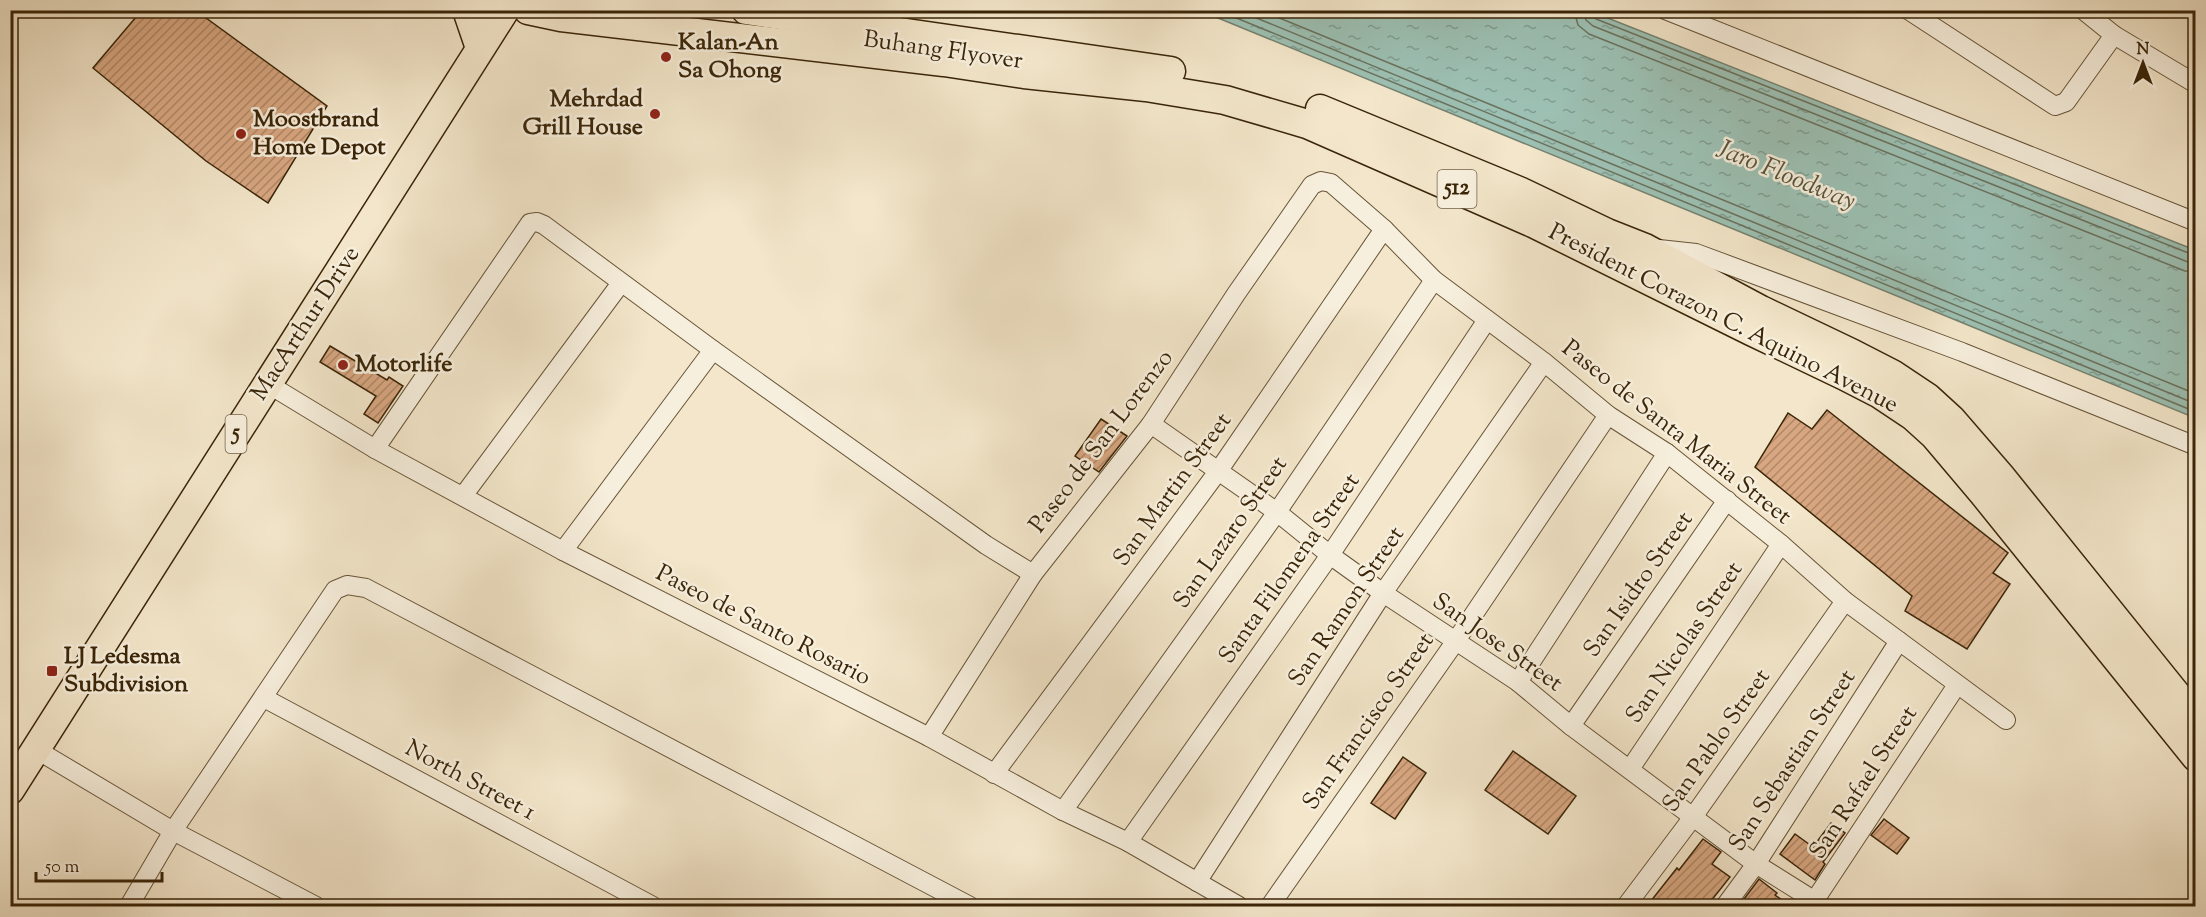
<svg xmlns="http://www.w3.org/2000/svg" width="2206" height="917" viewBox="0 0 2206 917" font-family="'Sorts Mill Goudy',serif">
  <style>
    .water { fill: url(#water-ripples); stroke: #75826f; stroke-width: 1.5 }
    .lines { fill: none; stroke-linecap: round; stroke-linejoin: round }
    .shore { stroke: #6b725e; stroke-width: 1.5 }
    .building { fill: url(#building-hatch); stroke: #3a2508; stroke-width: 1.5 }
    .street-casing { stroke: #685538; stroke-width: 20 }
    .primary-casing { stroke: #3a2508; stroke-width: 31 }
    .street { stroke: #f7efdd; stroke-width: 18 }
    .primary { stroke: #f3e6ca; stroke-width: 28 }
    .poi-dot { fill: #8f2418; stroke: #f7efdd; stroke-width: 2 }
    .labels { text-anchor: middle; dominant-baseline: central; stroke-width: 5; stroke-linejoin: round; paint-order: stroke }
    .shield { fill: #f7efdd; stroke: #736248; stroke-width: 1.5 }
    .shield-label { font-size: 22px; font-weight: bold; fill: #3a2508 }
    .poi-label { font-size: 24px; font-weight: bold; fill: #3a2508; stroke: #f7efdd; text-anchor: start }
    .street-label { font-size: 24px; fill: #3a2508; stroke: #f7efdd }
    .water-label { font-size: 26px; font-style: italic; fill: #57543b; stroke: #f7efdd }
  </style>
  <defs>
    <pattern id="water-ripples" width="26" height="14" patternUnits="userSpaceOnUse" patternTransform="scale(1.5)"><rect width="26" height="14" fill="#9cc0b3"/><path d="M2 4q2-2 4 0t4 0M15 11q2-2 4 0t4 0" fill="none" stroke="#809c90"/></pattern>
    <pattern id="building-hatch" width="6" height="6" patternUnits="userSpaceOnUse" patternTransform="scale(1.5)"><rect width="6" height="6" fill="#d8a781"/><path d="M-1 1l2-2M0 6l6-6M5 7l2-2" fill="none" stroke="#b08868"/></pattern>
  </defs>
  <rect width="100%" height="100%" fill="#f3e6ca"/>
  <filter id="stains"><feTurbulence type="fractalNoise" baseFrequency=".00333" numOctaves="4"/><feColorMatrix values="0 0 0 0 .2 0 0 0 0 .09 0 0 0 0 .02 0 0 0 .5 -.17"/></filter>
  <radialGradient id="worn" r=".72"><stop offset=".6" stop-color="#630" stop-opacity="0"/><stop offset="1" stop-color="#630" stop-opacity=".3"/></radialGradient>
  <!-- water -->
  <path class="water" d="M1201 11H1590L2195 250V418Z"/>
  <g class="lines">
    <!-- shore -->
    <g class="shore">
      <path d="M1217 10 2196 412"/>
      <path d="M1237 10 2196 404"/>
      <path d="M1260 10 2196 394"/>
      <path d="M1574 10 1578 25 1589 34 2185 271 2196 272"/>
      <path d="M1583 10 1586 20 1593 26 2188 262 2196 263"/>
      <path d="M1591 10 1592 15 1596 19 2196 256"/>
    </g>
  </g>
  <!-- building -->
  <g class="building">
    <path d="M142 10H195L327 106 268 203 206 161 93 68Z"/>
    <path d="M330 346 387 380 389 377 403 386 378 423 364 414 376 396 320 362Z"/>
    <path d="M1827 410 2008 553 1993 573 2010 584 1967 649 1905 611 1912 596 1755 467 1788 413 1812 429Z"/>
    <path d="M1101 419 1127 436 1099 472 1075 456Z"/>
    <path d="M1513 751 1576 796 1548 834 1485 790Z"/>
    <path d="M1403 757 1426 773 1395 819 1371 803Z"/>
    <path d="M1884 819 1909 838 1897 854 1871 835Z"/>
    <path d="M1831 823 1845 833 1823 862 1825 864 1815 880 1780 854 1795 834 1813 847Z"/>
    <path d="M1703 839 1721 852 1712 864 1730 877 1707 906H1647L1677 868 1679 870Z"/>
    <path d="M1759 879 1777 893 1775 895 1790 906H1755L1744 899Z"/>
  </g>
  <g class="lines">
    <defs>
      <g id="street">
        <path d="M1665 10 2196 222"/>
        <path d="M1908 10 2055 106 2066 102 2114 35"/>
        <path d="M2083 10 2114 35 2196 84"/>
        <path d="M1659 249 1696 253 1962 352 2196 446"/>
        <path d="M268 384 375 449 563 551 929 737 1063 811 1128 842 1239 906"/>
        <path d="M1151 424 1277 512 1330 555 1383 593 1518 682 1571 726 1756 864 1815 901"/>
        <path d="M375 449 530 223 537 222 544 225 713 350 986 545 1033 574"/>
        <path d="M463 496 621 283"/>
        <path d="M563 551 713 350"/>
        <path d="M1518 682 1667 453"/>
        <path d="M264 698 653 906"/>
        <path d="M1571 726 1727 500"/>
        <path d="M929 737 1033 574 1151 424 1236 294 1312 185 1321 181 1331 183 1384 229 1434 280 1544 362 1608 415 1667 453 1781 544 1845 601 2006 720"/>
        <path d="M37 750 173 831 316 906"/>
        <path d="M1630 769 1781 544"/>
        <path d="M994 774 1219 470 1384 229"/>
        <path d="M1063 811 1277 512 1434 280"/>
        <path d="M1128 842 1330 555 1487 320"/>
        <path d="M1197 882 1383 593 1544 362"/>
        <path d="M129 906 173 831 335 590 347 585 366 588 970 906"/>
        <path d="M1270 906 1455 642 1608 415"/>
        <path d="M1626 906 1693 817 1845 601"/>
        <path d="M1725 906 1756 864 1899 641"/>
        <path d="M1811 906 1957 685"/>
      </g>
      <g id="primary">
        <path d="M467 10 480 48"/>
        <path d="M528 10 561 17 944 62 1024 74 1146 87 1225 100 1307 124 1535 224 1751 331 1843 375 1880 394 1913 416 1934 435 1983 493 2196 757"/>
        <path d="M746 10 1171 71"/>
        <path d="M1320 109 1519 191 1607 233 1645 248 1761 310 1853 354 1892 374 1928 398 1951 419 2002 478 2196 719"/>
        <path d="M10 790 505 10"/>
      </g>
    </defs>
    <!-- street casing -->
    <use href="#street" class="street-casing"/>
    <!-- primary casing -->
    <use href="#primary" class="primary-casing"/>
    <!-- street -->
    <use href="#street" class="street"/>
    <!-- primary -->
    <use href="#primary" class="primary"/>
  </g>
  <!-- markers -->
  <g class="poi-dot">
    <circle cx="666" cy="57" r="6"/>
    <circle cx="655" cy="114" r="6"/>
    <circle cx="241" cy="134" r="6"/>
    <circle cx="343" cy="365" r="6"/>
    <rect x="46" y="665" width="12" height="12" rx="3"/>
  </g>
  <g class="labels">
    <!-- shield labels -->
    <g class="shield">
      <rect x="1437.5" y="170" width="39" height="38" rx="4.5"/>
      <rect x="225.5" y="415" width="21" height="38" rx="4.5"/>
    </g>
    <g class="shield-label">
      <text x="1457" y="189">512</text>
      <text x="236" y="434">5</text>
    </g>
    <!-- poi labels -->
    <g class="poi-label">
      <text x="678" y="43">Kalan-An<tspan x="678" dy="28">Sa Ohong</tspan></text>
      <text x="643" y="100" text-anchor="end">Mehrdad<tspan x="643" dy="28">Grill House</tspan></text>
      <text x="253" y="120">Moostbrand<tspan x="253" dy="28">Home Depot</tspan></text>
      <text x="355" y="365">Motorlife</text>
      <text x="64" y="657">LJ Ledesma<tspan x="64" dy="28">Subdivision</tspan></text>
    </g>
    <!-- street labels -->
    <g class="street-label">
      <text transform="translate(943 51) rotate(8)">Buhang Flyover</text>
      <text transform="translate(1723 319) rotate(27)">President Corazon C. Aquino Avenue</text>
      <text transform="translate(306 324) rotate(-57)">MacArthur Drive</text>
      <text transform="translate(1676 433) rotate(38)">Paseo de Santa Maria Street</text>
      <text transform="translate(1102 442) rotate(-53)">Paseo de San Lorenzo</text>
      <text transform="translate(1173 490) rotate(-54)">San Martin Street</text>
      <text transform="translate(1231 533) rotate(-55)">San Lazaro Street</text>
      <text transform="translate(1290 569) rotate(-55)">Santa Filomena Street</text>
      <text transform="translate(1639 585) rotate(-55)">San Isidro Street</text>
      <text transform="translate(1347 607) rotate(-56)">San Ramon Street</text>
      <text transform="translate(763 626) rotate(27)">Paseo de Santo Rosario</text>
      <text transform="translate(1497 643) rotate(35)">San Jose Street</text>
      <text transform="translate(1685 643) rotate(-56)">San Nicolas Street</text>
      <text transform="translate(1369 722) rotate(-55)">San Francisco Street</text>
      <text transform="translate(1717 741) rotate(-55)">San Pablo Street</text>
      <text transform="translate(1793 761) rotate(-57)">San Sebastian Street</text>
      <text transform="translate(470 781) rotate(28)">North Street 1</text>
      <text transform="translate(1864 783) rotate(-57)">San Rafael Street</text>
    </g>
    <!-- water labels -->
    <g class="water-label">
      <text transform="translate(1786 176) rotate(22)">Jaro Floodway</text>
    </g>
  </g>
  <!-- margin -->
  <rect width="2206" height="917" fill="none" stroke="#f3e6ca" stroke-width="36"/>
  <rect x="12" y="12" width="2182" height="893" fill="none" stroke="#3a2508" stroke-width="3"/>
  <rect x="18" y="18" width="2170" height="881" fill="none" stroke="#3a2508" stroke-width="1.5"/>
  <!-- north arrow -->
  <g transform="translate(2143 63)" stroke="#f7efdd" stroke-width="4.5" paint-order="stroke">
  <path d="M0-4.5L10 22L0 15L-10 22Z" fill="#3a2508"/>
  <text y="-9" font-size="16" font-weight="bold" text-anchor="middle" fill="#3a2508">N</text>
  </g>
  <!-- scale -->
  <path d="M36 872v9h126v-9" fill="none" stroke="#3a2508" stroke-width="3"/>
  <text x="45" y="872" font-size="18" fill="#3a2508" stroke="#f7efdd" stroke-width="4.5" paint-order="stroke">50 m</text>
  <rect width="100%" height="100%" filter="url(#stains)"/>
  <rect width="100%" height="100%" fill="url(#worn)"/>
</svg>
